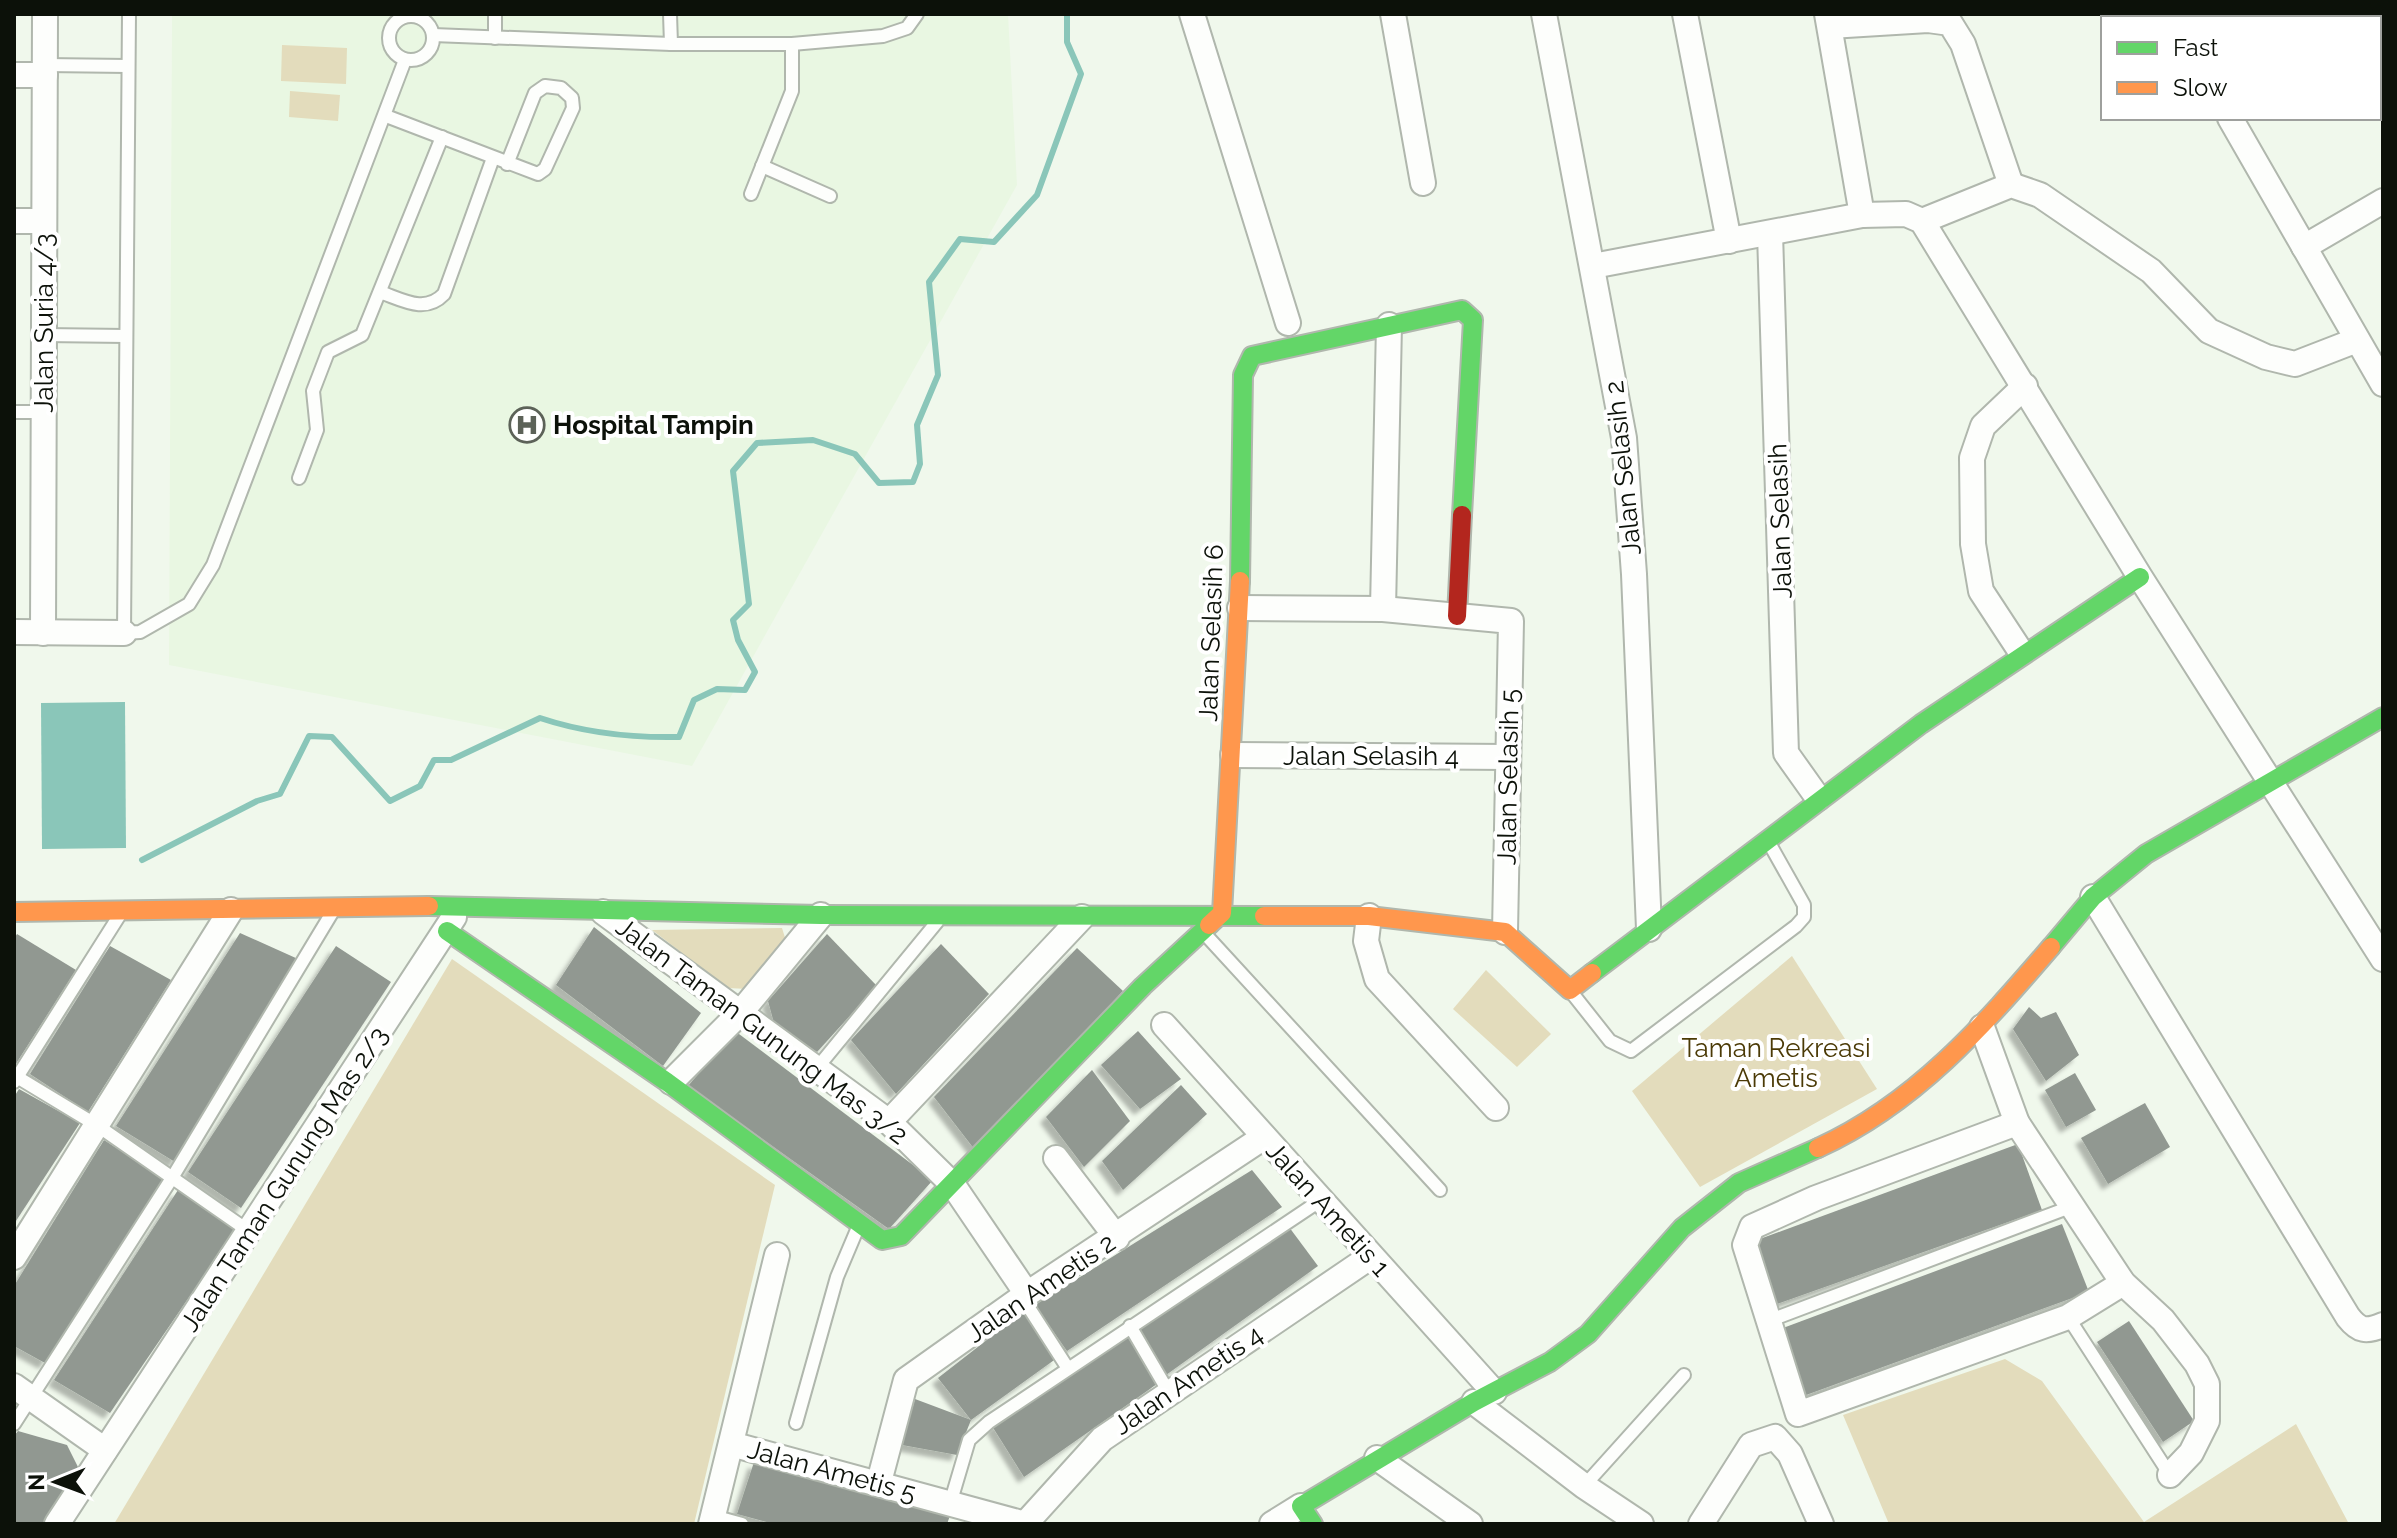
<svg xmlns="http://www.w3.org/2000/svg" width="2397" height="1538" viewBox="0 0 2397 1538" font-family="Raleway,sans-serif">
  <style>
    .built { fill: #e9f7e2 }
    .green { fill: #e3dcbc }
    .water { fill: #8ac6b9 }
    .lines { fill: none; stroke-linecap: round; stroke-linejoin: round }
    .stream { stroke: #8ac6b9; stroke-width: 6 }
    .building { fill: #919891; filter: url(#shadow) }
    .lane-casing { stroke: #b0b7ad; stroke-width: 16 }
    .street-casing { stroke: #b0b7ad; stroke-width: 28 }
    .fast-casing { stroke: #b0b7ad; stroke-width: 22 }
    .slow-casing { stroke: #b0b7ad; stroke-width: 22 }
    .jam-casing { stroke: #b0b7ad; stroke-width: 22 }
    .lane { stroke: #fdfefc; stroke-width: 12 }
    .street { stroke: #fdfefc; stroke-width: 24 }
    .fast { stroke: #63d668; stroke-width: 18 }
    .slow { stroke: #ff974d; stroke-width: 18 }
    .jam { stroke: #b3261e; stroke-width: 18 }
    .labels { text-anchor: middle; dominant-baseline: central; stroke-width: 8; stroke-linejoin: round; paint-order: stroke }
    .street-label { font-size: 26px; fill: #0c1109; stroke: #fff }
    .poi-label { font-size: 26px; font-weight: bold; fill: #0c1109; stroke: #fff; text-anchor: start }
    .park-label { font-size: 26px; fill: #4b3a06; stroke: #fff }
  </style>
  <defs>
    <filter id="shadow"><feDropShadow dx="-6" dy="6" stdDeviation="2" flood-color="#0004"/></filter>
  </defs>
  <rect width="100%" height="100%" fill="#f0f8ec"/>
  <!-- built -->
  <path class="built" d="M172 14H1008L1017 185 692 766 169 665Z"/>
  <!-- green -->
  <g class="green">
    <path d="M282 45 347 48 346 84 281 81Z"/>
    <path d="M290 91 340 95 338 121 289 117Z"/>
    <path d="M782 928 787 944 747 989 728 988 652 930Z"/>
    <path d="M1792 956 1877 1089 1700 1187 1632 1091Z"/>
    <path d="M452 959 775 1185 694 1524H114Z"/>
    <path d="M1486 970 1551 1034 1517 1067 1453 1009Z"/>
    <path d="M2005 1359 2042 1381 2144 1522 2296 1424 2349 1524H1889L1843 1415Z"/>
  </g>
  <!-- water -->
  <path class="water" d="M125 702 126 848 42 849 41 703Z"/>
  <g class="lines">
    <!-- stream -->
    <path class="stream" d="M142 860 257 801 280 794 309 736 332 737 390 801 420 786 434 760H451L540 718C585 733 632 738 679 737L694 700 717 689 745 690 755 672 738 640 733 620 749 604 733 471 757 443 813 440 855 454 879 483 913 482 920 464 917 425 938 375 929 282 960 239 994 242 1037 195 1081 74 1067 42V14"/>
  </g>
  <!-- building -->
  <g class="building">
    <path d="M594 927 701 1013 663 1066 556 985Z"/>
    <path d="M240 933 298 959 175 1162 116 1126Z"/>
    <path d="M17 934 76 970 14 1067V939Z"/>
    <path d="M827 934 877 986 817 1052 774 1023 768 1001Z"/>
    <path d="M941 944 989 994 896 1094 851 1040Z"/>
    <path d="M110 946 171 980 88 1112 30 1074Z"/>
    <path d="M336 946 391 982 241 1208 188 1172Z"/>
    <path d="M1077 948 1123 991 975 1150 934 1097Z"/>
    <path d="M2029 1007 2041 1018 2056 1012 2079 1055 2046 1081 2013 1029Z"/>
    <path d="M735 1031 933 1180 889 1229 688 1086Z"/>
    <path d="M1138 1031 1181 1079 1140 1109 1101 1065Z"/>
    <path d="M1092 1070 1130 1121 1084 1167 1046 1117Z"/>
    <path d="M2075 1073 2096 1110 2066 1127 2045 1090Z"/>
    <path d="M1181 1085 1207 1114 1123 1190 1102 1161Z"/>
    <path d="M19 1089 80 1123 14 1224V1097Z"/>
    <path d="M2145 1103 2170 1147 2108 1184 2081 1138Z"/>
    <path d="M104 1140 164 1178 45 1363 14 1346V1286Z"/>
    <path d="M2018 1144 2042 1210 1777 1304 1757 1240Z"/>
    <path d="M1252 1170 1282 1207 1067 1351 1035 1305Z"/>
    <path d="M178 1190 235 1230 110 1413 54 1380Z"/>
    <path d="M2062 1224 2089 1292 1806 1395 1783 1328Z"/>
    <path d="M1289 1227 1318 1266 1166 1375 1138 1328Z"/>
    <path d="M1024 1311 1057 1358 971 1420 957 1455 902 1445 915 1399 971 1420 938 1378Z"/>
    <path d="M2129 1321 2194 1421 2163 1442 2097 1342Z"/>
    <path d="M1126 1334 1157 1384 1024 1477 992 1426Z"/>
    <path d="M18 1431 67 1445 79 1469 43 1524H14V1436Z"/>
    <path d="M754 1462 951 1513 947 1524H774L737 1514Z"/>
  </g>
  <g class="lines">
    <defs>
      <g id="lane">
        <path d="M129 14 124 633 140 632 189 604 213 565 405 60"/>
        <path d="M495 14V38"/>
        <path d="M670 14 671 44"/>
        <circle cx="411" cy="38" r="22"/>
        <path d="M433 35 671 44H792L883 36 907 28 917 14"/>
        <path d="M45 65 128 66"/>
        <path d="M386 116 538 174 545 169 573 108 572 98 561 88 545 86 535 93 507 164"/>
        <path d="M762 166 830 196"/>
        <path d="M751 194 792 91V44"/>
        <path d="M380 292C403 300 425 314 444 294L493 158"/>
        <path d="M44 335 126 336"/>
        <path d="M14 412H44"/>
        <path d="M299 478 317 430 313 391 328 352 362 335 442 137"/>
        <path d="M1204 933 1440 1190"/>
        <path d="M1572 993 1610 1041 1631 1051 1796 926 1804 917V905L1768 841"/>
        <path d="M817 1068 937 922"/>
        <path d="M17 1077 98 1126 250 1232"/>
        <path d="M14 1082 119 916"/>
        <path d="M1022 1297 1067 1367"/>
        <path d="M2068 1317 2170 1475"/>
        <path d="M1768 1321 2073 1206"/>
        <path d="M1130 1326 1168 1391"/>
        <path d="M796 1423 837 1277 859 1225"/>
        <path d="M14 1424 172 1178 333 911"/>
        <path d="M1584 1486 1684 1375"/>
        <path d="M950 1504 969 1440 989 1422 1321 1200"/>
        <path d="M713 1516 742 1524"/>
      </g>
      <g id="street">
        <path d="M1192 14 1288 323"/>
        <path d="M1393 14 1423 183"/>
        <path d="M1544 14 1624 438 1634 574 1649 929"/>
        <path d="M1685 14 1729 241"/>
        <path d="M1827 14 1862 215"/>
        <path d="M2188 14V18"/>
        <path d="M1830 26 1928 20 1950 23 1963 44 2011 185"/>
        <path d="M14 75H45"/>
        <path d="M2230 118 2383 384"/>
        <path d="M14 221H44"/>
        <path d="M1922 221 2011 185 2040 195 2151 271 2209 331 2266 357 2295 364 2357 340"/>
        <path d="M1770 233 1786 753 1818 798"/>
        <path d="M2304 247 2383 201"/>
        <path d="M1593 266 1862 215 1906 214 1922 221 2140 577 2383 959"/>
        <path d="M1240 608 1383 609 1511 621 1505 932"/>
        <path d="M1383 609 1389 325"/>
        <path d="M14 632 124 633"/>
        <path d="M43 633 45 14"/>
        <path d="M2021 652 1981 591 1973 544 1972 458 1983 426 2025 386"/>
        <path d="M1233 755 1508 757"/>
        <path d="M2093 897 2348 1317C2359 1331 2366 1332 2383 1325"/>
        <path d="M603 912 889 1122 953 1185 1027 1294"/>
        <path d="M1369 916 1366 941 1377 979 1496 1108"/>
        <path d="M1164 1025 1494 1392"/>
        <path d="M1982 1027 2017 1123 2123 1283 2163 1320 2197 1364 2207 1384V1421L2191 1453 2170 1475"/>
        <path d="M671 1082 741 1012 821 915"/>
        <path d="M889 1122 1082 917"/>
        <path d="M2017 1123 1816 1198 1752 1227 1745 1245 1798 1414 2068 1317 2123 1283"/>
        <path d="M1056 1158 1117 1238"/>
        <path d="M14 1257 231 910"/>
        <path d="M14 1386 105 1450"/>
        <path d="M1474 1402 1584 1486 1641 1524"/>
        <path d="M731 1444 1025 1524"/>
        <path d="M1377 1458 1470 1524"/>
        <path d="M879 1482 906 1380 1027 1294 1264 1137"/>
        <path d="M57 1524 454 917"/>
        <path d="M711 1524 777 1255"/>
        <path d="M1025 1524 1102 1439 1370 1257"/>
        <path d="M1272 1524 1301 1506"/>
        <path d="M1701 1524 1751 1445 1775 1437 1790 1454 1821 1524"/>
      </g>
      <g id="fast">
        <path d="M1240 581 1243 375 1252 356 1462 310 1473 320 1462 515"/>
        <path d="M429 906 821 915 1264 916"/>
        <path d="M447 931 667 1082 882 1240 901 1236 1143 986 1209 925"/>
        <path d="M2051 947 2093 897 2146 854 2383 717"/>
        <path d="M1592 973 1921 724 2140 577"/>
        <path d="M1313 1524 1301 1506 1474 1402 1550 1362 1588 1334 1682 1228 1739 1183 1818 1148"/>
      </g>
      <g id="slow">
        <path d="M14 912 429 906"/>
        <path d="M1264 916H1369L1505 932 1570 990 1592 973"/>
        <path d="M1209 925 1222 913 1240 581"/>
        <path d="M1818 1148C1915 1104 1983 1026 2051 947"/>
      </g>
      <path id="jam" d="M1457 616 1462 515"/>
    </defs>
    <!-- lane casing -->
    <use href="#lane" class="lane-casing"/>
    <!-- street casing -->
    <use href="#street" class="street-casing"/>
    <!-- fast casing -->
    <use href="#fast" class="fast-casing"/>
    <!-- slow casing -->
    <use href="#slow" class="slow-casing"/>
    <!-- jam casing -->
    <use href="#jam" class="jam-casing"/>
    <!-- lane -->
    <use href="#lane" class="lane"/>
    <!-- street -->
    <use href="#street" class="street"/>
    <!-- fast -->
    <use href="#fast" class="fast"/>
    <!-- slow -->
    <use href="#slow" class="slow"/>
    <!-- jam -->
    <use href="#jam" class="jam"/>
  </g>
  <!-- icons -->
  <defs>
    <symbol id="hospital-ring" viewBox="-11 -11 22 22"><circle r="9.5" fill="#fff" stroke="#5c6258" stroke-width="1.5"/><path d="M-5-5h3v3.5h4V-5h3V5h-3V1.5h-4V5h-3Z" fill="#5c6258"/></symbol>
  </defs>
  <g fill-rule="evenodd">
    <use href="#hospital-ring" x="507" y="405" width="40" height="40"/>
  </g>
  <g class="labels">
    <!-- street labels -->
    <g class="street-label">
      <text transform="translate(44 323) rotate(-90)">Jalan Suria 4/3</text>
      <text transform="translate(1623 468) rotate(-96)">Jalan Selasih 2</text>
      <text transform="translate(1780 521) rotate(-92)">Jalan Selasih</text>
      <text transform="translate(1211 633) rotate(-88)">Jalan Selasih 6</text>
      <text x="1371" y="756">Jalan Selasih 4</text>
      <text transform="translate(1508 777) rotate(-89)">Jalan Selasih 5</text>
      <text transform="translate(762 1031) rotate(37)">Jalan Taman Gunung Mas 3/2</text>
      <text transform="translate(284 1179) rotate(-57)">Jalan Taman Gunung Mas 2/3</text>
      <text transform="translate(1328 1209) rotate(48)">Jalan Ametis 1</text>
      <text transform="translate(1041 1288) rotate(-34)">Jalan Ametis 2</text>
      <text transform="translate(1188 1380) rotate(-34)">Jalan Ametis 4</text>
      <text transform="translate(832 1471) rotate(15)">Jalan Ametis 5</text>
    </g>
    <!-- poi labels -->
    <g class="poi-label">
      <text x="553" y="425">Hospital Tampin</text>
    </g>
    <!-- park labels -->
    <g class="park-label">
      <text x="1776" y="1048">Taman Rekreasi<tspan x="1776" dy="30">Ametis</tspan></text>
    </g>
  </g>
  <!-- border -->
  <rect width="2397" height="1538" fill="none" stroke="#0c1109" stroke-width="32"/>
  <!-- legend -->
  <rect x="2101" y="16" width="280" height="104" fill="#ffffff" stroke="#9ea09d" stroke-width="2"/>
  <rect x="2117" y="42" width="40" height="12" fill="#63d668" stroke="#9ea09d" stroke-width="2"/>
  <text x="2173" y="56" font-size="24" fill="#0c1109">Fast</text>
  <rect x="2117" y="82" width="40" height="12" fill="#ff974d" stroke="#9ea09d" stroke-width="2"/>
  <text x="2173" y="96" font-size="24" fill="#0c1109">Slow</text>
  <!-- north arrow -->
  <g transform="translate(56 1482) rotate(269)" stroke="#ffffff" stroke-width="6" paint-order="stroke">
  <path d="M0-6L14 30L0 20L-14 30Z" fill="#0c1109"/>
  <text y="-12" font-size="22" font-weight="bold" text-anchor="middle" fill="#0c1109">N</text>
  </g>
</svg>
